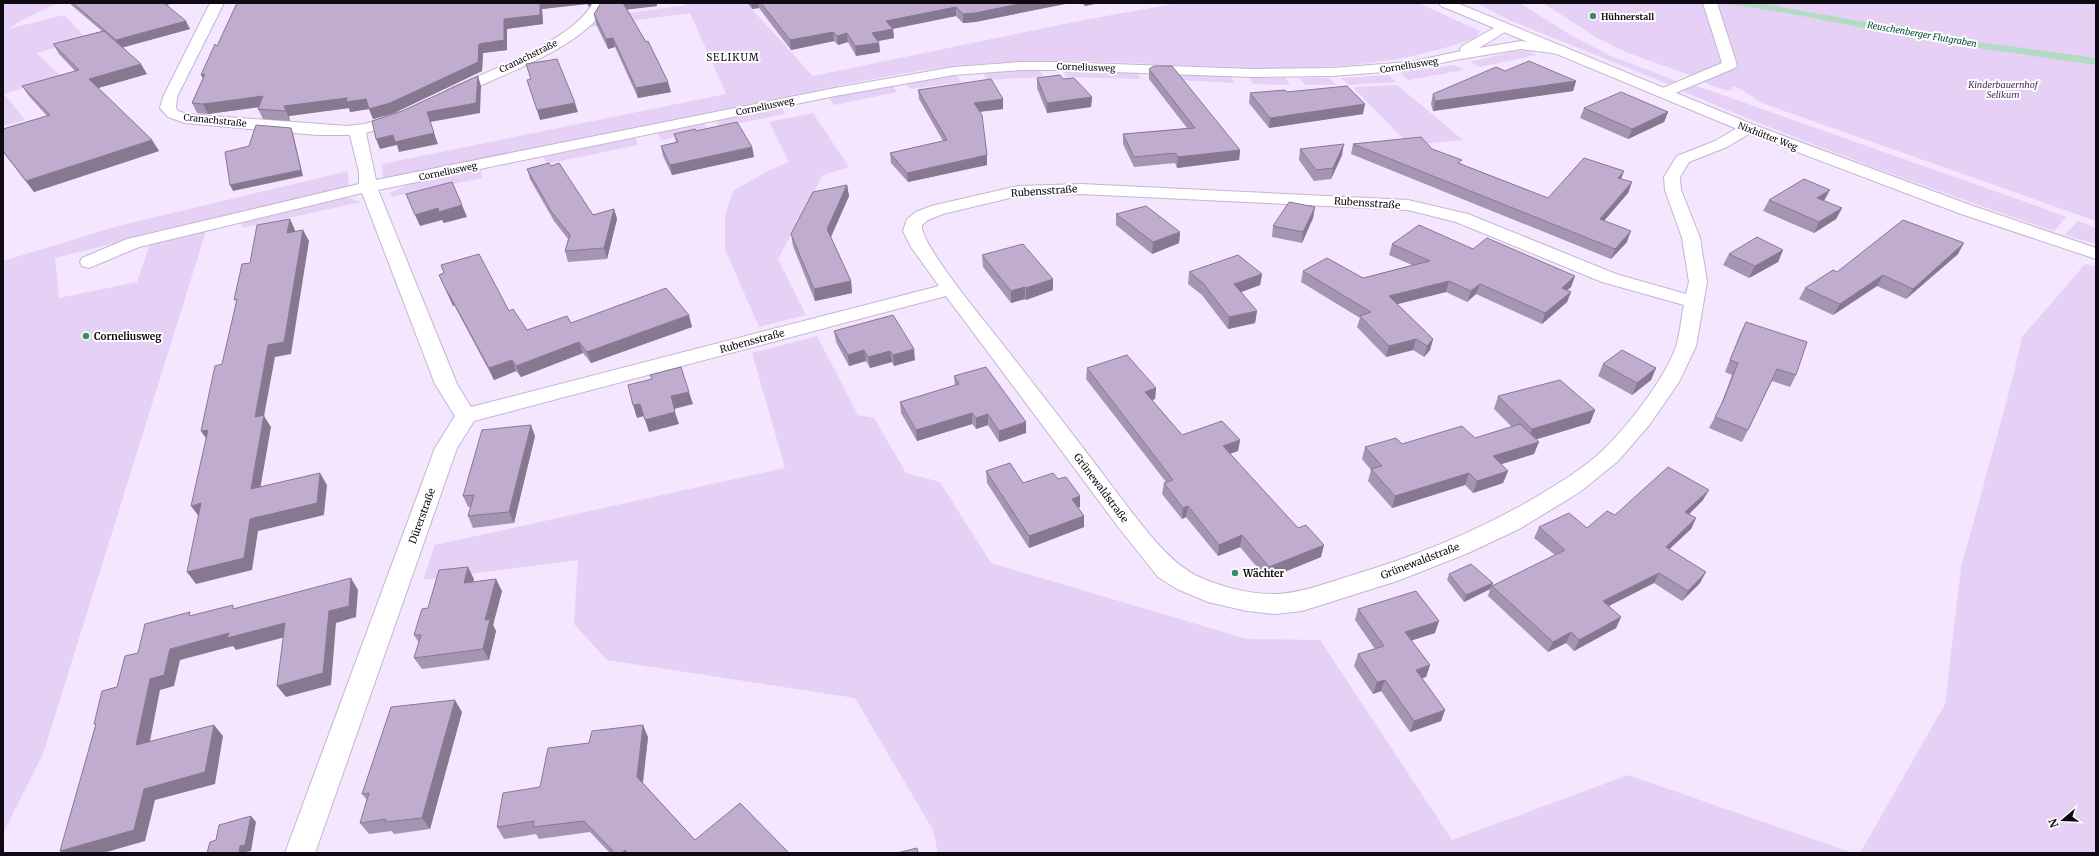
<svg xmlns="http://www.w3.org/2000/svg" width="2099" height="856" viewBox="0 0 2099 856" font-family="Merriweather,serif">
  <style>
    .green { fill: #e6d0f5 }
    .water { fill: #b2dbc3 }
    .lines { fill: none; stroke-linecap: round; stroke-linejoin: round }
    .street-casing { stroke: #c5b5d1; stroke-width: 2 }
    .secondary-casing { stroke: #c5b5d1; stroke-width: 2 }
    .street { fill: #fff; fill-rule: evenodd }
    .secondary { fill: #fff; fill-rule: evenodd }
    .wall { fill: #a694b3 }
    .shaded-wall { fill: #877892 }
    .building { fill: #c1acd0; stroke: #877892 }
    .poi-dot { fill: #358f64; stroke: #fff; stroke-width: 1.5 }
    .labels { text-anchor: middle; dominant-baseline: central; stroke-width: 4; stroke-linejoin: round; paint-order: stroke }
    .far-poi-label { font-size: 9px; font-weight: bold; fill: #0f0913; stroke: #fff; text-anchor: start }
    .far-water-label { font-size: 9px; font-style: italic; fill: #014e30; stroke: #fff }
    .far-street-label { font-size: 9px; fill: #0f0913; stroke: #fff }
    .far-park-label { font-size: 9px; font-style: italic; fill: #4c2f5d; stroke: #fff }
    .far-quarter-label { font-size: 10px; letter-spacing: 1px; fill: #0f0913; stroke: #fff }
    .street-label { font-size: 10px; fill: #0f0913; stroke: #fff }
    .poi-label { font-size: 10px; font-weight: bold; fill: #0f0913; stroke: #fff; text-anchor: start }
  </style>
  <rect width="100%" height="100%" fill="#f4e6fe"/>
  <!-- green -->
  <g class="green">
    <path d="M3 3H58L20 21 8 29 64 15 87 39 36 53 61 76 4 94 25 120 3 126Z"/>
    <path d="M686 3H746L813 76 1079 21 1178 3H1418L1480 31 1475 38C1317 96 1151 51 989 63 904 69 820 90 737 107 619 131 501 155 383 180L382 164 726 94 690 13 588 27 600 17 686 5Z"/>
    <path d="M1477 3H1520L1572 36 1611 56 1677 81 1668 84 1509 20Z"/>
    <path d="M1543 3H2096V221L1762 103C1751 97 1744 89 1732 86V90H1724L1703 82 1701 79 1628 53 1597 38Z"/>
    <path d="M1516 51H1528L1536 55 1480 67 1470 62Z"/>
    <path d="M1454 65 1464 70 1408 80 1400 73Z"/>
    <path d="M1039 69 1044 77 986 80 983 72Z"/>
    <path d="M1062 69 1136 71 1141 79 1066 77Z"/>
    <path d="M1155 73 1230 76 1235 83 1159 79Z"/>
    <path d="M956 75 961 82 910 89 905 82Z"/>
    <path d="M1389 75 1396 82 1349 85 1341 78Z"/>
    <path d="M1248 77 1285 78 1290 85 1253 84Z"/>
    <path d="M1299 78H1330L1336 85H1305Z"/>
    <path d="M892 85 897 92 834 105 828 97Z"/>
    <path d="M1397 85 1463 140 1409 145 1353 87Z"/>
    <path d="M1694 85 2037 206 2066 217 2054 231C1928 188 1804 143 1682 91Z"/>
    <path d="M781 107 785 114 721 127 716 121Z"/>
    <path d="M813 113 849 167 823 175 778 259 806 315 759 327 725 249V215L733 191 766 172 789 162 769 122Z"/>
    <path d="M704 123 708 130 662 140 657 133Z"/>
    <path d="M635 137 638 145 546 164 544 157Z"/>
    <path d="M481 169 482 178 392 197 390 193 412 183Z"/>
    <path d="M348 171 349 186 55 258 59 298 137 282 150 244 206 231 43 754 3 833V261L118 226Z"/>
    <path d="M347 197 361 202 243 228 240 220Z"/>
    <path d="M2078 221 2096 228V244L2065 235Z"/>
    <path d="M2085 264 2096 267V853H1860L1945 704 1961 568 2012 381 2022 337Z"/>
    <path d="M817 336 858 415 874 418 906 473 940 482 991 563 1247 639 1320 640 1452 840 1628 775 1853 853H938L933 830 855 698 607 660 574 624 578 560 423 580 435 545 785 468 752 353Z"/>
  </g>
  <!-- water -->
  <path class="water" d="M1721 3H1759L1969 41 2083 56 2096 59V65L1925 40 1782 12Z"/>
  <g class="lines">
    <defs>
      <g id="street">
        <path d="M210 3H224L177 97 176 108 178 111 187 114 347 126 365 124 401 112 406 114 409 117 406 120 366 133 376 180 835 88 954 67 1020 62H1057L1252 69 1332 68 1410 62 1461 51 1460 49 1462 46 1503 23 1510 27 1508 30 1479 48 1521 41 1560 46 1565 47 1567 50 1565 53 1560 54 1521 49 1455 60 1410 70 1332 76 1252 77 1057 70H1020L954 75 835 96 378 190 457 384 471 407 939 286 911 247 903 231 907 219 916 212 931 206 1018 186 1081 184 1408 200 1468 214 1616 274 1686 294 1689 282 1682 238 1665 190 1664 177 1677 156 1715 141 1742 125H1754L1756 128 1754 131 1727 147 1689 162 1680 177 1681 190 1700 238 1707 282 1696 346 1679 382 1650 424 1618 461 1580 492 1519 529 1466 554 1397 581 1302 611 1275 614 1247 611 1208 602 1177 589 1158 577 1119 528 946 296 474 421 457 448 315 853H285L435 448 455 416 435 384 362 193 139 247 89 268 82 266 80 262 82 258 127 239 359 184V172L350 135H317L185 123 168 117 160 108 163 97ZM1081 194 1408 210 1456 222 1602 282 1684 305C1681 319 1680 334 1676 347 1664 380 1628 426 1602 451 1583 469 1559 483 1536 497 1480 530 1419 555 1356 574 1330 582 1305 592 1278 594 1252 595 1219 587 1195 575 1163 558 1132 512 1109 482 1076 438 1042 395 1008 351 993 331 919 244 922 225L928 220 943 214 1018 196Z"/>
        <path d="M593 3H607C604 8 601 14 597 19 565 53 500 76 457 96H447L445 93 447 90C488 71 571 42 593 3Z"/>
        <path d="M1703 3H1717L1737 65 1735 68 1668 96H1658L1656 93 1658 90 1722 63Z"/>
      </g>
      <path id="secondary" d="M1439 3H1457L1754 125 1973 206 2096 248V259L1961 214 1742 131 1441 6Z"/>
    </defs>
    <!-- street casing -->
    <use href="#street" class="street-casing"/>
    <!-- secondary casing -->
    <use href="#secondary" class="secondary-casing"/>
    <!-- street -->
    <use href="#street" class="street"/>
    <!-- secondary -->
    <use href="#secondary" class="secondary"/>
  </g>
  <!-- wall -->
  <g class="wall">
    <path d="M69 3H174L166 5 190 29 123 47 147 74 98 88 152 140 159 151 34 192 3 152V129L47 116 29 96 22 86 75 71 59 54 53 44 102 31Z"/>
    <path d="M237 3H592L589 7 587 4 542 9 543 24 507 29V50L483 53 482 71 394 113 373 119 369 109 350 112 349 108 289 116 290 121 263 119 258 109 259 107 208 114 197 113 192 103Z"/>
    <path d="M601 3H657V6L627 9 671 92 638 98 615 47 608 49 596 24 594 14Z"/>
    <path d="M747 3H1070L975 22 963 23 956 16 893 29 894 38 878 41 879 43 880 52 856 56 848 42 838 45 834 41 791 50 759 8 752 9Z"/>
    <path d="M1081 3H1099L1085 6Z"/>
    <path d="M1149 69 1240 150 1239 160 1177 168 1175 163 1134 167 1123 144V134L1187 128 1149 79Z"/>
    <path d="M1505 71 1576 81 1573 91 1433 111 1431 104 1433 94Z"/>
    <path d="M1037 78 1063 79 1092 97 1091 107 1047 113 1037 88Z"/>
    <path d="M918 90 1003 109 980 112 987 155V165L908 182 891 163 890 153 943 141 919 99Z"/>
    <path d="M1287 92 1363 114 1269 128 1249 103 1250 93Z"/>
    <path d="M1584 108 1668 112 1664 122 1628 139 1580 118Z"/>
    <path d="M696 131 752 147 754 157 672 175 663 156 661 146 676 142 674 134Z"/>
    <path d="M1353 144 1432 149 1461 164 1548 198 1624 171 1621 179 1632 182 1628 193 1604 221 1627 242 1611 259 1351 154Z"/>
    <path d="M1300 149 1342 155 1331 179 1314 181 1299 160Z"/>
    <path d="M551 166 593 215 614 209 617 219 607 259 568 262 565 251 568 239 554 221 530 179 527 169Z"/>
    <path d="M847 185 849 196 831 237 851 281 852 293 815 301 793 246 791 234Z"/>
    <path d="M1769 200 1824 201 1842 208 1836 219 1814 233 1763 211Z"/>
    <path d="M1315 207 1313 218 1302 243 1272 237 1273 226Z"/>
    <path d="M1116 214 1180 232 1179 243 1152 254 1116 225Z"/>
    <path d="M1392 244 1473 249 1575 276 1571 287 1567 290 1571 292 1567 302 1542 324 1476 294 1467 302 1446 292 1397 304 1433 339 1430 350 1424 357 1413 350 1386 357 1357 327 1360 318 1301 282 1303 271 1363 278 1412 265 1389 255Z"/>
    <path d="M1783 250 1778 262 1749 278 1723 265 1729 254Z"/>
    <path d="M1958 254 1906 299 1877 286 1833 315 1799 299 1805 288 1837 272Z"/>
    <path d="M982 255 1053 290 1026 300 1025 299 1011 303 983 267Z"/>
    <path d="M1189 272 1262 274 1260 285 1241 292 1257 311 1255 323 1228 329 1202 295 1188 284Z"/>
    <path d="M439 275 509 311 527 330 571 323 692 327 591 363 583 353 521 377 516 371 494 380 454 305 453 306Z"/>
    <path d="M1746 322 1796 375 1790 387 1772 381 1748 430 1742 442 1709 428 1719 410 1732 375 1725 372 1740 334Z"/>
    <path d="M834 331 915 360 894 366 892 362 870 368 866 361 849 366 836 342Z"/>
    <path d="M1603 364 1656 368 1651 380 1632 395 1598 376Z"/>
    <path d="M1087 368 1156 388 1155 399 1152 400 1182 435 1240 440 1238 451 1230 454 1321 557 1267 579 1240 547 1218 556 1186 517 1182 519 1162 494 1164 483 1166 482 1086 379Z"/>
    <path d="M954 376 1026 422V433L999 442 988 425 976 429 972 424 917 441 901 413 900 402 955 386Z"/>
    <path d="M1498 396 1595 410 1590 423 1536 439 1534 454 1501 464 1508 471 1503 483 1473 493 1465 485 1392 508 1368 481 1371 470 1362 459 1365 447 1475 438 1512 427 1494 409Z"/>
    <path d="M535 436 514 523 473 528 468 516 471 507H468L463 496Z"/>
    <path d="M986 471 1023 483 1080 507 1078 508 1084 516V527L1029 548 987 483Z"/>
    <path d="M1703 500 1689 514 1696 518 1691 529 1669 549 1700 583 1682 601 1654 583 1608 606 1621 617 1616 628 1574 651 1566 643 1548 652 1488 596 1490 589 1464 602 1447 580 1449 574 1493 583 1492 586 1555 555 1534 538 1539 527 1587 528 1615 515Z"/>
    <path d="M474 579 473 582 502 591 493 625 496 631 489 660 422 669 414 658 419 643 414 635 428 608Z"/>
    <path d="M1358 609 1435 633 1411 640 1430 665 1426 677 1422 678 1445 710 1441 721 1410 732 1381 691 1373 694 1354 666 1358 654 1375 649 1355 620Z"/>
    <path d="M462 712 430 829 394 834 392 831 369 834 360 823 367 800 362 794Z"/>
    <path d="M648 737 643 783 695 840 789 853H610L590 832 539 839 536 834 504 839 497 827 540 787Z"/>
  </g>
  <!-- shaded-wall -->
  <g class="shaded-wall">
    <path d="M160 3H174L162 6Z"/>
    <path d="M540 3H587V4L542 9 543 24 507 29V50L483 53 482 71 394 113 373 119 369 109 350 112 349 108 289 116 290 121 284 106 479 44 504 19Z"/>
    <path d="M588 3H592L589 7Z"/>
    <path d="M622 3H657V6L624 10Z"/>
    <path d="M751 3H758L759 8 752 9Z"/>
    <path d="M1024 3H1070L975 22 963 23V14Z"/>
    <path d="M1085 3H1099L1085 6Z"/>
    <path d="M956 7V16L886 30V21Z"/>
    <path d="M186 21 190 29 121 48 116 40Z"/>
    <path d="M893 29 894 38 873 42 872 33Z"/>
    <path d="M833 32 834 41 791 50 790 40Z"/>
    <path d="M847 33 848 42 838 45 837 36Z"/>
    <path d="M613 38 615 47 608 49 606 39Z"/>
    <path d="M879 43 880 52 856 56 855 46Z"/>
    <path d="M141 64 147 74 95 89 89 79Z"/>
    <path d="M205 74 206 84 201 75Z"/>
    <path d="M478 76 481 86 480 113 430 122 438 144 399 152 397 145 380 149 376 139 393 135 427 112Z"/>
    <path d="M1576 81 1573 91 1433 111 1435 101Z"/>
    <path d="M668 82 671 92 638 98 636 88Z"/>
    <path d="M263 96 267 106 208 114 203 104Z"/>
    <path d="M1092 97 1091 107 1047 113V103Z"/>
    <path d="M1003 99V109L975 112 974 103Z"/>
    <path d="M575 103 578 112 540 120 537 110Z"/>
    <path d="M1365 104 1363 114 1269 128 1270 118Z"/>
    <path d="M1668 112 1664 122 1628 139 1632 129Z"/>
    <path d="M291 128 293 134 303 176 233 191 230 185Z"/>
    <path d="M152 140 159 151 34 192 26 181Z"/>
    <path d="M1344 144 1342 155 1331 179 1333 168Z"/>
    <path d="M752 147 754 157 672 175 670 165Z"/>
    <path d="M1240 150 1239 160 1177 168 1178 157Z"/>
    <path d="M987 155V165L908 182 907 173Z"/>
    <path d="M1624 171 1620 181 1618 178Z"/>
    <path d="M1632 182 1628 193 1596 230 1600 219Z"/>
    <path d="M847 185 849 196 829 241 827 229Z"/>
    <path d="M1830 190 1824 201 1817 198Z"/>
    <path d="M462 205 467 217 444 223 442 220 420 226 415 215 438 208Z"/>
    <path d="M1315 207 1313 218 1302 243 1303 232Z"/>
    <path d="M1842 208 1836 219 1814 233 1819 222Z"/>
    <path d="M614 209 617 219 607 259 604 248Z"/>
    <path d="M290 219 295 230 293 244 287 233Z"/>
    <path d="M303 230 309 241 291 354 275 357 264 416 271 427 258 501 251 489 255 417 268 345Z"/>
    <path d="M1631 231 1627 242 1611 259 1615 249Z"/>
    <path d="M1180 232 1179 243 1152 254 1153 242Z"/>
    <path d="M1964 243 1958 254 1906 299 1913 289Z"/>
    <path d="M1783 250 1778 262 1749 278 1755 266Z"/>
    <path d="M1262 274 1260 285 1233 295 1234 284Z"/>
    <path d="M1883 275 1877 286 1833 315 1840 304Z"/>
    <path d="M1575 276 1571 287 1558 298 1562 288Z"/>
    <path d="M1053 279V290L1026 300V288Z"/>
    <path d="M851 281 852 293 815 301 814 289Z"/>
    <path d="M1449 281 1446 292 1386 307 1389 296Z"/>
    <path d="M1480 284 1476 294 1467 302 1471 291Z"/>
    <path d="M1025 287V299L1011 303V291Z"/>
    <path d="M1571 292 1567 302 1542 324 1545 313Z"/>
    <path d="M448 294H449L454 305 453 306Z"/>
    <path d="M1257 311 1255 323 1228 329 1229 317Z"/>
    <path d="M689 315 692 327 591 363 587 352Z"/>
    <path d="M1416 339 1413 350 1386 357 1389 346Z"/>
    <path d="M1433 339 1430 350 1424 357 1427 346Z"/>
    <path d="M579 342 583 353 521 377 516 366Z"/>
    <path d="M914 349 915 360 894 366 893 355Z"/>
    <path d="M864 350 866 361 849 366 848 355Z"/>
    <path d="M890 351 892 362 870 368 868 357Z"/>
    <path d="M512 360 516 371 494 380 489 368Z"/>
    <path d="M1656 368 1651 380 1632 395 1637 383Z"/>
    <path d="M1156 388 1155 399 1144 403 1145 392Z"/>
    <path d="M689 392 693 404 674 409 671 396Z"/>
    <path d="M640 404 644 416 637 418 633 405Z"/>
    <path d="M1595 410 1590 423 1528 442 1532 429Z"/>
    <path d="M675 412 679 424 649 432 645 420Z"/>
    <path d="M972 413V424L917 441 916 430Z"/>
    <path d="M988 414V425L976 429V418Z"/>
    <path d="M1026 422V433L999 442V431Z"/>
    <path d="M531 425 535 436 514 523 509 512Z"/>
    <path d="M208 430 209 443 201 431Z"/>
    <path d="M1240 440 1238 451 1221 457 1223 446Z"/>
    <path d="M1539 442 1534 454 1489 468 1493 456Z"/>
    <path d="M1508 471 1503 483 1473 493 1477 481Z"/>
    <path d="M320 473 327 485 324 515 258 531 252 570 196 584 187 572 250 519Z"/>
    <path d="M1469 473 1465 485 1392 508 1395 496Z"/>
    <path d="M1709 490 1703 500 1680 523 1685 512Z"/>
    <path d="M1080 496V507L1072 510V499Z"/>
    <path d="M201 503 200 518 191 506Z"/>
    <path d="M1188 506 1186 517 1182 519 1183 508Z"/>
    <path d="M1084 516V527L1029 548V536Z"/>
    <path d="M1696 518 1691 529 1660 558 1666 547Z"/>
    <path d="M1242 535 1240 547 1218 556 1219 545Z"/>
    <path d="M1324 545 1321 557 1267 579 1269 567Z"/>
    <path d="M468 567 474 579 470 595 464 583Z"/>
    <path d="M1706 572 1700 583 1682 601 1688 591Z"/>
    <path d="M1659 573 1654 583 1597 612 1603 601Z"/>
    <path d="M351 578 358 590 356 617 336 623 331 685 286 697 277 686Z"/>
    <path d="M496 579 502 591 493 625 496 631 489 660 483 649 485 620Z"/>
    <path d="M1493 583 1490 589 1464 602 1466 595Z"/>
    <path d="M1621 617 1616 628 1574 651 1579 640Z"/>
    <path d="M1439 621 1435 633 1401 644 1405 632Z"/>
    <path d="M285 623 293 635 236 650 233 646 180 660 174 686 160 690 147 756 136 745 150 679 170 649 229 633Z"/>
    <path d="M1571 632 1566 643 1548 652 1553 642Z"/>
    <path d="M1430 665 1426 677 1412 681 1416 670Z"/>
    <path d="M1385 680 1381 691 1373 694 1377 682Z"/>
    <path d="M455 700 462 712 430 829 422 818Z"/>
    <path d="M1445 710 1441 721 1410 732 1414 721Z"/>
    <path d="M214 725 223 736 215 784 155 800 145 841 103 853H62L60 851 144 789Z"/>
    <path d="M643 725 648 737 642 789 637 777Z"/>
    <path d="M251 816 256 822 251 851 246 852V853H239L240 846Z"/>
    <path d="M625 850 626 853H621Z"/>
  </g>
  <!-- building -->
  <g class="building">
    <path d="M73 3H164L186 21 116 40Z"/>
    <path d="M237 3H540V15L504 19V40L479 44 478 62 390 103 369 109 366 99 346 102 347 98 284 106 286 111 258 109 263 96 203 104 192 103 205 74 201 75 215 44 217 46Z"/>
    <path d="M601 3H623L646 42 648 41 668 82 636 88 613 38 606 39 594 14Z"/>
    <path d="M761 3H1024L975 13 963 14 956 7 886 21 893 29 872 33 879 43 855 46 847 33 837 36 833 32 790 40Z"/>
    <path d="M104 31 141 64 89 79 152 140 26 181 3 151V129L50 115 22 86 79 70 53 44Z"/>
    <path d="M557 59 575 103 537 110 527 80 531 79 526 64Z"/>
    <path d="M1529 61 1576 81 1435 101 1433 94 1496 67 1505 71Z"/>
    <path d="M1154 66H1172L1240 150 1178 157 1175 153 1134 157 1123 134 1195 128 1149 69Z"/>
    <path d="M1060 75 1063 79 1074 78 1092 97 1047 103 1037 78Z"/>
    <path d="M478 76 476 103 427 112 434 133 395 142 393 135 376 139 372 121 402 111Z"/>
    <path d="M991 79 1003 99 974 103 982 115 987 155 907 173 890 153 947 140 918 90Z"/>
    <path d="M1347 86 1365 104 1270 118 1250 93 1285 90 1287 92Z"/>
    <path d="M1621 92 1668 112 1632 129 1584 108Z"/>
    <path d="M737 122 752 147 670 165 661 146 678 142 674 134 695 129 696 131Z"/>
    <path d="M256 125 291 128 301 170 230 185 225 152 249 146Z"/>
    <path d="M1421 137 1432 149 1462 160 1458 163 1548 198 1584 158 1624 171 1618 178 1632 182 1600 219 1631 231 1615 249 1353 144Z"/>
    <path d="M1344 144 1333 168 1316 170 1300 149Z"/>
    <path d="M549 163 551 166 559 163 593 215 614 209 604 248 565 251 570 235 551 211 527 169Z"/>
    <path d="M1804 179 1830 190 1817 198 1842 208 1819 222 1769 200Z"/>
    <path d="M452 182 462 205 439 212 438 208 415 215 406 194Z"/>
    <path d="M847 185 827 229 851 281 814 289 791 234 813 192Z"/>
    <path d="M1289 202 1315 207 1303 232 1273 226Z"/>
    <path d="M1146 206 1180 232 1153 242 1116 214Z"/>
    <path d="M290 219 287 233 303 230 284 342 268 345 255 417 264 415 251 489 320 473 317 503 250 519 244 558 187 572 201 503 191 506 208 430 201 431 215 366 222 364 237 299 234 300 242 264 250 263 257 225Z"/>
    <path d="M1903 220 1964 243 1913 289 1883 275 1840 304 1805 288 1833 270 1837 272Z"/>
    <path d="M1419 225 1473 249 1487 238 1575 276 1562 288 1571 292 1545 313 1480 284 1471 291 1449 281 1389 296 1433 339 1427 346 1416 339 1389 346 1360 316 1371 312 1303 271 1327 258 1363 278 1430 261 1392 244Z"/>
    <path d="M1757 237 1783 250 1755 266 1729 254Z"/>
    <path d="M1023 244 1053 279 1026 288 1025 287 1011 291 982 255Z"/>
    <path d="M479 254 509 311 513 309 527 330 567 316 571 323 666 288 689 315 587 352 579 342 516 366 512 360 489 368 449 294H448L439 275 444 273 441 265Z"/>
    <path d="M1238 255 1262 274 1234 284 1257 311 1229 317 1203 283 1189 272Z"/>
    <path d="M893 315 914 349 893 355 890 351 868 357 864 350 848 355 834 331Z"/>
    <path d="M1746 322 1807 342 1796 375 1777 369 1748 430 1715 417 1723 401 1738 363 1730 360Z"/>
    <path d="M1622 350 1656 368 1637 383 1603 364Z"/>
    <path d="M1127 355 1156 388 1145 392 1182 435 1222 421 1240 440 1223 446 1298 528 1306 525 1324 545 1269 567 1242 535 1219 545 1188 506 1183 508 1164 483 1173 480 1087 368Z"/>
    <path d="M681 367 689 392 671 396 675 412 645 420 640 404 633 405 628 385 652 379 650 375Z"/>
    <path d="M986 367 1026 422 999 431 988 414 976 418 972 413 916 430 900 402 959 384 954 376Z"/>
    <path d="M1560 380 1595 410 1532 429 1498 396Z"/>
    <path d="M1520 424 1539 442 1493 456 1508 471 1477 481 1469 473 1395 496 1371 469 1382 466 1365 447 1396 438 1402 444 1462 426 1475 438Z"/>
    <path d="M531 425 509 512 468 516 474 495 463 496 482 430Z"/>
    <path d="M1010 463 1023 483 1053 473 1058 479 1066 477 1080 496 1072 499 1084 516 1029 536 986 471Z"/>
    <path d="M1668 467 1709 490 1685 512 1696 518 1666 547 1706 572 1688 591 1659 573 1603 601 1621 617 1579 640 1571 632 1553 642 1492 586 1565 550 1539 527 1569 513 1587 528 1607 511 1615 515Z"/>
    <path d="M1471 564 1493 583 1466 595 1449 574Z"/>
    <path d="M468 567 464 583 496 579 485 620 490 619 483 649 414 658 421 635H414L422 609 428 608 439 570Z"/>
    <path d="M351 578 349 606 329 611 323 673 277 686 285 623 227 638 229 633 170 649 164 675 150 679 136 745 214 725 205 772 144 789 134 830 60 851 96 724H94L102 691 117 687 125 656 138 653 145 624 190 612 189 616 233 605V609Z"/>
    <path d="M1416 591 1439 621 1405 632 1430 665 1416 670 1445 710 1414 721 1385 680 1377 682 1358 654 1384 646 1358 609Z"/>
    <path d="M455 700 422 818 385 822 386 819 360 823 369 793 362 794 391 707Z"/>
    <path d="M643 725 637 777 695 840 740 803 789 853H628L625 850 621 853H615L584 821 533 827 534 821 497 827 503 793 540 787 548 748 589 743 592 731Z"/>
    <path d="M251 816 245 845 240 846 239 853H207L210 842 216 840 219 825Z"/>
    <path d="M917 848 918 853H897Z"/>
  </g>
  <!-- markers -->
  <g class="poi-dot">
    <circle cx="1593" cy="16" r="4"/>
    <circle cx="86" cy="336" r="4"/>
    <circle cx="1235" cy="573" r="4"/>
  </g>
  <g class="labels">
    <!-- far-poi labels -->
    <g class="far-poi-label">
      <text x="1601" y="16">Hühnerstall</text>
    </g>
    <!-- far-water labels -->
    <g class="far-water-label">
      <text transform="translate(1922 34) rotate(10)">Reuschenberger Flutgraben</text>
    </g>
    <!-- far-street labels -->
    <g class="far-street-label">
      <text transform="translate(528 56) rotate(-26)">Cranachstraße</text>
      <text transform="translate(1409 65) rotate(-9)">Corneliusweg</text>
      <text transform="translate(1086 67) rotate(2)">Corneliusweg</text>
      <text transform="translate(765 106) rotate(-12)">Corneliusweg</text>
      <text transform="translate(215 120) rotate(6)">Cranachstraße</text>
      <text transform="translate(1768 136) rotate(21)">Nixhütter Weg</text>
      <text transform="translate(448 171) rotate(-12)">Corneliusweg</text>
    </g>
    <!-- far-park labels -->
    <g class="far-park-label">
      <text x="2003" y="84">Kinderbauernhof<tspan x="2003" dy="10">Selikum</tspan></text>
    </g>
    <!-- far-quarter labels -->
    <g class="far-quarter-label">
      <text x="733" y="57">SELIKUM</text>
    </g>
    <!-- street labels -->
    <g class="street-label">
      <text transform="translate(1044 191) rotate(-4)">Rubensstraße</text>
      <text transform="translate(1367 203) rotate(4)">Rubensstraße</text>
      <text transform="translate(752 341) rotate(-15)">Rubensstraße</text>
      <text transform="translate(1101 488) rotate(53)">Grünewaldstraße</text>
      <text transform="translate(422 516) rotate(-70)">Dürerstraße</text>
      <text transform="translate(1420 561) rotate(-21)">Grünewaldstraße</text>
    </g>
    <!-- poi labels -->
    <g class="poi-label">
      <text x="94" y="336">Corneliusweg</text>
      <text x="1243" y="573">Wächter</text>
    </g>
  </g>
  <!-- border -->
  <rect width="2099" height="856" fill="none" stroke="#0f0913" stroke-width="8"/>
  <!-- north arrow -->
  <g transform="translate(2063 820) rotate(251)" stroke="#ffffff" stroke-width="3" paint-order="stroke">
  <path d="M0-3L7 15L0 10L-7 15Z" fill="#0f0913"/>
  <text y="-6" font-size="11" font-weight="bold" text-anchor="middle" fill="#0f0913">N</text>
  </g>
</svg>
